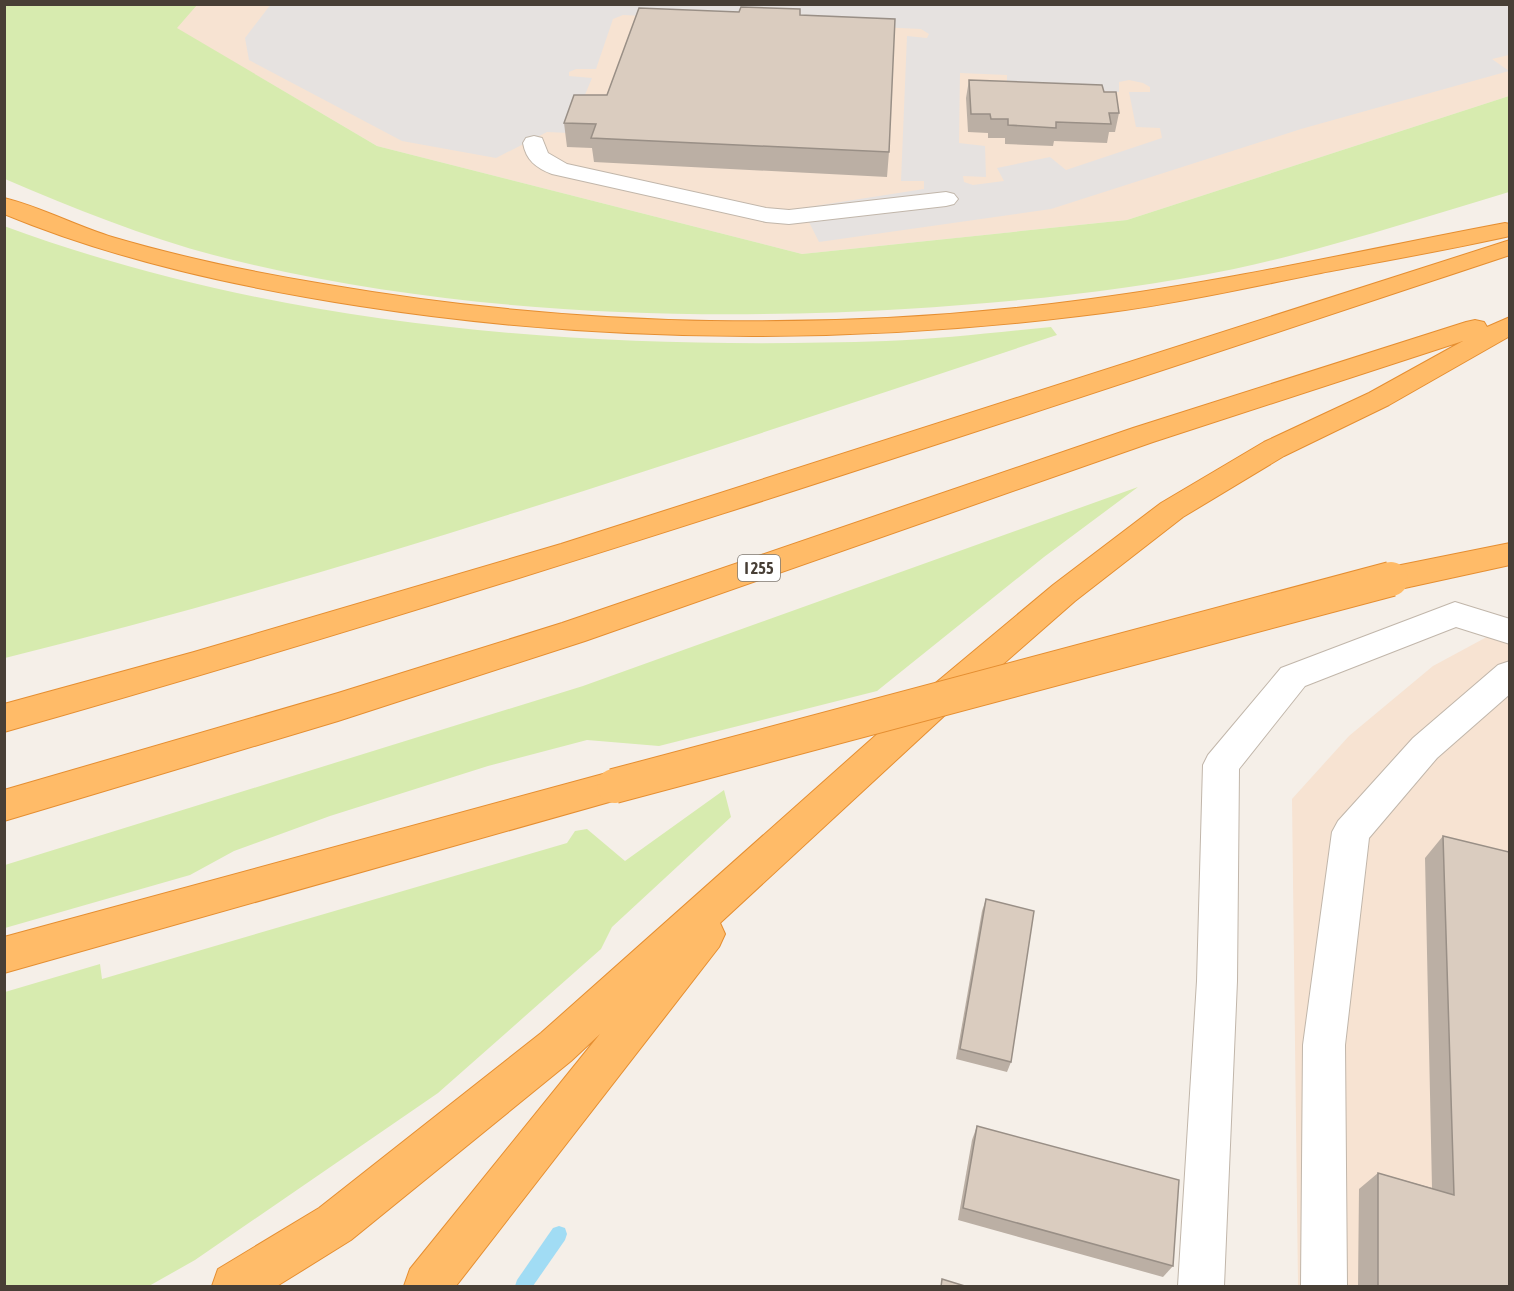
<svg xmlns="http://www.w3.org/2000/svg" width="1514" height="1291" viewBox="0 0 1514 1291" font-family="'Asap Condensed',sans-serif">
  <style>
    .commercial { fill: #f7e3d2 }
    .green { fill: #d7ebaf }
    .parking { fill: #e6e2e0; fill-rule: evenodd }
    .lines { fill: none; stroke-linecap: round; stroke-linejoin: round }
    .stream { fill: #a1dcf4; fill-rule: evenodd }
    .minor-casing { stroke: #c1b6aa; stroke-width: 2 }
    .highway-casing { stroke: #e58e31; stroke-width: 2 }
    .minor { fill: #fff; fill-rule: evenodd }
    .highway { fill: #ffbb68; fill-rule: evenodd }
    .highway-bridge-casing { stroke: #e58e31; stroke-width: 36; stroke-linecap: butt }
    .highway-bridge { stroke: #ffbb68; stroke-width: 34 }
    .wall { fill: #bbafa4 }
    .building { fill: #daccbf; stroke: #998f86; stroke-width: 1.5 }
    .labels { text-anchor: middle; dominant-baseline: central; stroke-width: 4.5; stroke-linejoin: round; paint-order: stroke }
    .shield { fill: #fff; stroke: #7f7972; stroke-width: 1.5 }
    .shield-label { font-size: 16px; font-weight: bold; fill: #483f36 }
  </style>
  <rect width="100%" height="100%" fill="#f5efe8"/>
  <!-- commercial -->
  <g class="commercial">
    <path d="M197 4 1509 5V96L1127 220 802 254 377 146 176 28Z"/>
    <path d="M1509 625V1286H1298L1292 799 1349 736 1433 666Z"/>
  </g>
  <!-- green -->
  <g class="green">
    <path d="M4 5H197L177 28 377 146 802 254 1127 220 1509 96V192C1419 219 1327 249 1234 269 1126 291 1016 302 905 309 685 322 453 313 237 261 157 242 80 211 5 179Z"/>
    <path d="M4 226C284 329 591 351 886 341 941 339 996 332 1051 327L1057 335C709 450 361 570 5 658Z"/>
    <path d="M1138 487 1044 557 877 691 659 746 587 740 488 766 330 816 234 851 190 875 5 928V865L583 686Z"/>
    <path d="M724 790 731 817 612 927 601 949 438 1093 195 1260 149 1286H5V992L100 964 102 979 567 843 575 831 587 829 625 861Z"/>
  </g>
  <!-- parking -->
  <path class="parking" d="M271 4 1510 5 1509 55 1492 59 1509 71 1301 129 1051 209 819 242 802 208 924 189V181H901L907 36 927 38 929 34 921 29 623 15 613 19 596 69H576L569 72V76L592 78 569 133 547 132 496 158 402 141 249 60 245 38ZM960 73 1007 75V86L1119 92V82L1129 80 1143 83 1150 87V92H1129L1136 127 1160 128 1162 138 1066 170 1050 157 997 168 1004 181 973 185 964 182 963 176 986 177 985 146 959 143Z"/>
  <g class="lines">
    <!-- stream -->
    <path class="stream" d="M559 1226 565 1228 567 1234 565 1240 533 1286H515L517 1280 553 1228Z"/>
    <defs>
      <g id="minor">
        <path d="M534 136 542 138 548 153 567 164 766 208 789 210 946 192 954 194 958 199 954 204 946 206 789 224 766 222 552 174C536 168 526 160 523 143L526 138Z"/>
        <path d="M1455 602 1510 619V644L1456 627 1305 686 1239 769 1237 981 1224 1286H1178L1197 981 1203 765 1208 755 1281 668Z"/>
        <path d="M1510 661V694L1437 758 1369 838 1345 1045 1347 1286H1301L1303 1045 1332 832 1338 821 1413 738 1498 665Z"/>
      </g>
      <g id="highway">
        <path d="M4 198C41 207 76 226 112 237 183 258 256 273 329 285 579 328 839 333 1091 299 1230 281 1367 249 1505 223L1510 224V236C1447 250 1384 261 1321 273 1241 289 1161 307 1079 316 840 345 598 343 360 306 239 287 118 261 4 214Z"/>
        <path d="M1510 240V255C1010 421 511 588 4 732V704L194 652 561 544Z"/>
        <path d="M1510 317V336L1389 405 1284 456 1183 517 1075 601 944 716 720 923 725 934 719 947 456 1286H404L410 1269 600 1034 571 1061 351 1240 277 1286H212L218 1269 319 1208 541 1033 920 696 1053 585 1161 503 1264 442 1369 393 1463 341 1153 442 585 641 338 721 4 821V790L338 693 562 623 1133 428 1466 322 1475 320 1484 322 1487 327Z"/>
        <path d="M1510 543V565L1391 591 1380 587 1375 579 1380 571 1391 567Z"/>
        <path d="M614 771 627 775 632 786 627 797 4 973V937Z"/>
      </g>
    </defs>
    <!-- minor casing -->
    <use href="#minor" class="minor-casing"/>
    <!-- highway casing -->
    <use href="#highway" class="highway-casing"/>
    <!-- minor -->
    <use href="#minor" class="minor"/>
    <!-- highway -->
    <use href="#highway" class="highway"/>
    <defs>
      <path id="highway-bridge" d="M614 786 1391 579"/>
    </defs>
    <!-- highway-bridge casing -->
    <use href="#highway-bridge" class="highway-bridge-casing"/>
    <!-- highway-bridge -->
    <use href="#highway-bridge" class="highway-bridge"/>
  </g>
  <!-- wall -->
  <g class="wall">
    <path d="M739 12 800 15 889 152 887 177 594 162 592 148 567 147 564 123Z"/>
    <path d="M969 80 1104 92 1119 113 1115 132H1109L1107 143 1054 141 1053 146 1005 144V138H988V133L968 132 966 98Z"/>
    <path d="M1443 836 1509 1287H1358L1359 1189 1378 1173 1432 1188 1425 858Z"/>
    <path d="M986 899 1011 1062 1007 1072 956 1059 982 911Z"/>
    <path d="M977 1126 1173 1266 1163 1277 958 1220 972 1140Z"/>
  </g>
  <!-- building -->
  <g class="building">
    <path d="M741 7 800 9V15L895 19 889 152 591 138 596 124 564 123 574 95H607L639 8 739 12Z"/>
    <path d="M969 80 1102 85 1104 92H1116L1119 113H1109L1111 124 1056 122V128L1008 125V119H991L990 114H971Z"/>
    <path d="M1443 836 1509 852V1287H1378V1173L1454 1195Z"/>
    <path d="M986 899 1034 911 1011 1062 960 1049Z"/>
    <path d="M977 1126 1179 1180 1173 1266 963 1208Z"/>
    <path d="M942 1279 968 1287H941Z"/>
  </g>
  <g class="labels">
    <!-- shield labels -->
    <rect class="shield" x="738" y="555" width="42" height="26" rx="4.5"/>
    <g class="shield-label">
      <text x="759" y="568">I 255</text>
    </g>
  </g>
  <!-- border -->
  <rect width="1514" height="1291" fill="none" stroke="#483f36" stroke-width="12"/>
</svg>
